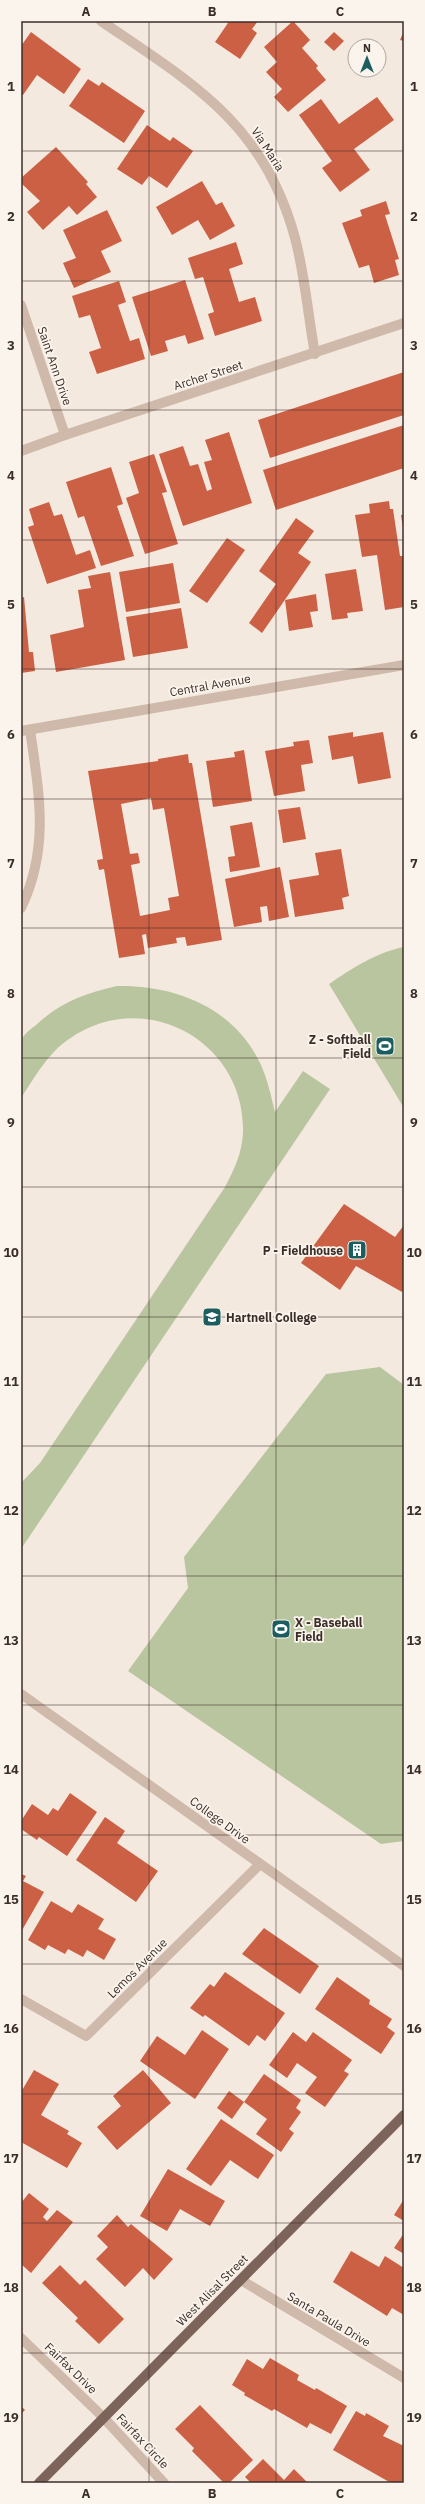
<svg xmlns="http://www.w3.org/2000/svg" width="425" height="2504" viewBox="0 0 425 2504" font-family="'IBM Plex Sans',sans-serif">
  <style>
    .green { fill: #b9c59e }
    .building { fill: #cc6045; fill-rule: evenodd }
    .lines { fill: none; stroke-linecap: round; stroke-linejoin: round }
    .minor { stroke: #ceb9aa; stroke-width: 10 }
    .major { stroke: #7d645a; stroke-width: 10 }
    .grid { fill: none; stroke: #3b2e2a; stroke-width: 1; stroke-opacity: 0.55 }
    .labels { text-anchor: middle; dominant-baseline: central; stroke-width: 3.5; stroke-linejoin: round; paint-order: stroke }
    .street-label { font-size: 12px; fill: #3b2e2a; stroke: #fbf4ec }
    .poi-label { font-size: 12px; font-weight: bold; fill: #3b2e2a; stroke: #fbf4ec; text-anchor: end }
    .neatline { fill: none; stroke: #3b2e2a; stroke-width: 1.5 }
    .grid-label { font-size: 13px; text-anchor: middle; font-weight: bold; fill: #3b2e2a }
  </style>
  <rect width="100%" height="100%" fill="#f4e9df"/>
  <!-- green -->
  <g class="green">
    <path d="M404 947V1108L329 984C351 969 377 952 404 947Z"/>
    <path d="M117 986C176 985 235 1008 261 1065 268 1081 271 1096 275 1112L303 1071 330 1089 21 1549V1483L40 1463 225 1187C234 1170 242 1153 243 1133 246 1041 144 986 69 1039 48 1053 35 1077 21 1098 21 1080 17 1059 21 1042 22 1036 30 1029 35 1026 59 1003 85 993 117 986Z"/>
    <path d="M380 1367 404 1385V1841L381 1844 128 1671 188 1588 184 1557 326 1374Z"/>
  </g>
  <!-- building -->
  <g class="building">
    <path d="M225 21H258L252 29 257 33 240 59 215 42 228 23Z"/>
    <path d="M293 21 310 40 302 48 318 66 316 68 326 80 288 112 274 97 282 89 266 72 277 62 264 47Z"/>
    <path d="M404 31V41L400 40Z"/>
    <path d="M31 32 81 69 64 94 37 75 23 95 21 94V46Z"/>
    <path d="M334 32 344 41 334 51 324 42Z"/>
    <path d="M88 79 99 86 102 82 145 111 124 143 69 106Z"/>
    <path d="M377 97 394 120 354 149 370 170 340 192 322 168 332 161 299 115 321 99 339 124Z"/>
    <path d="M147 125 170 141 173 137 193 151 167 188 149 176 142 185 117 169Z"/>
    <path d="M56 147 88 182 86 184 97 197 77 215 69 206 43 230 27 212 40 201 21 183V178Z"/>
    <path d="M202 181 216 205 222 202 235 226 210 240 198 220 172 235 156 207Z"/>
    <path d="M386 201 390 214 385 215 399 259 395 260 399 275 374 283 369 265 359 268 342 223 362 216 360 210Z"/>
    <path d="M107 210 122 241 101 251 111 272 74 288 63 263 76 258 63 230Z"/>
    <path d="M236 242 243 264 229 269 239 302 255 297 262 321 215 336 208 314 214 312 203 277 195 279 188 258Z"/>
    <path d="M185 280 204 339 188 344 185 335 165 341 168 351 151 356 132 297Z"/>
    <path d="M119 281 126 302 118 305 130 341 139 338 145 359 97 374 89 352 101 348 90 315 79 318 72 296Z"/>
    <path d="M404 372V415L270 458 258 420Z"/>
    <path d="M404 425V468L276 510 263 470Z"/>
    <path d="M229 432 252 503 183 526 159 454 183 446 190 466 198 464 207 491 212 489 204 462 212 460 205 440Z"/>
    <path d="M154 454 167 492 162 493 178 544 145 554 126 498 139 493 129 462Z"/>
    <path d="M111 467 123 504 117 506 134 556 101 566 84 516 78 518 66 482Z"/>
    <path d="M389 501 390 509H393L400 556H404V607L385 610 377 555 362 557 355 515 370 513 369 504Z"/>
    <path d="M49 502 54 516 62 514 76 555 90 550 96 568 47 584 28 527 34 525 29 509Z"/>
    <path d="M401 515H404V528H403Z"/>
    <path d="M296 518 314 531 298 553 311 562 262 633 249 623 276 584 259 571Z"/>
    <path d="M227 538 245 550 207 603 189 591Z"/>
    <path d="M173 563 180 603 126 612 119 572Z"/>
    <path d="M356 569 363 611 347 613 348 618 332 620 325 574Z"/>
    <path d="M110 572 125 660 56 672 50 635 84 627 78 590 91 588 88 576Z"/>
    <path d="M316 594 318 611 310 612 313 627 289 631 285 600Z"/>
    <path d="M24 597 29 652H33L35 671 21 673V598Z"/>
    <path d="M181 608 188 648 133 657 126 617Z"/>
    <path d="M353 732V737L383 732 391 778 358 784 353 756 332 760 328 736Z"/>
    <path d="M309 740 313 763 301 765 305 791 274 796 265 751 294 746 293 742Z"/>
    <path d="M244 750 252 801 213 807 206 761 235 757 234 752Z"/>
    <path d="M188 754 189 763H192L222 940 187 946 185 937 176 938 177 943 148 948 146 934 142 935 145 954 119 958 104 869 99 870 97 860 103 859 88 771 158 761V759ZM151 798 153 810 164 808 179 896 168 898 170 910 140 916 131 865 140 863 138 853 130 854 121 804Z"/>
    <path d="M300 807 306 839 283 843 278 810Z"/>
    <path d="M252 822 260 867 230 872 228 857 235 856 230 826Z"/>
    <path d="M341 849 349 896 342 898 344 909 295 917 289 880 319 875 315 853Z"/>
    <path d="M280 867 289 917 269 921 267 906 260 907 262 922 234 927 225 879Z"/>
    <path d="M344 1204 395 1237 404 1225V1288L402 1292 356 1266 340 1290 301 1263Z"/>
    <path d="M70 1793 97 1812 67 1856 39 1837 37 1840 21 1829V1821L32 1804 48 1815 53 1808 58 1811Z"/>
    <path d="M105 1817 125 1831 117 1843 158 1871 136 1902 76 1860Z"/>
    <path d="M21 1874 26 1876 23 1881 44 1892 21 1932Z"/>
    <path d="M51 1901 72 1913 78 1904 104 1919 98 1929 116 1939 104 1960 87 1950 83 1957 68 1949 65 1954 48 1945 45 1950 28 1940Z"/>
    <path d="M264 1928 319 1966 300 1994 242 1954Z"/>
    <path d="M225 1972 285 2013 265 2041 257 2035 249 2046 205 2015 203 2017 190 2008 210 1984 214 1987Z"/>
    <path d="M337 1977 370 2000 369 2004 392 2019 387 2027 395 2033 381 2054 315 2009Z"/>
    <path d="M202 2030 229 2049 195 2099 140 2061 157 2036 185 2055Z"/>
    <path d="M293 2032 306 2042 313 2032 352 2060 344 2071 349 2074 325 2107 305 2093 317 2077 297 2063 287 2078 269 2065Z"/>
    <path d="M34 2070 59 2084 41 2115 69 2131 67 2134 82 2143 67 2168 21 2142V2092Z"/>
    <path d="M143 2070 171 2103 117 2150 97 2127 121 2106 113 2096Z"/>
    <path d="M264 2074 301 2100 296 2108 301 2112 289 2129 294 2133 281 2152 256 2134 267 2119 244 2102Z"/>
    <path d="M229 2091 244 2102 232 2119 217 2108Z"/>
    <path d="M221 2119 274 2155 258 2179 230 2160 211 2186 186 2169Z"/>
    <path d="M168 2169 225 2201 210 2226 180 2209 167 2231 140 2216Z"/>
    <path d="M29 2193 49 2209 43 2217 47 2221 57 2210 73 2222 31 2273 21 2264V2203Z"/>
    <path d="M404 2199V2221L394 2215Z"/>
    <path d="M117 2215 128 2227 131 2224 173 2259 154 2280 143 2268 125 2287 96 2259 108 2247 97 2236Z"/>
    <path d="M404 2233V2254L394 2248Z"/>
    <path d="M351 2251 379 2267 385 2256 404 2268V2315L392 2308 387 2316 333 2282Z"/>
    <path d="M60 2265 80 2285 85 2280 124 2319 99 2344 75 2321 78 2318 42 2283Z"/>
    <path d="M270 2358 299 2375 297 2380 315 2390 316 2388 347 2406 331 2434 310 2423 307 2428 274 2409 272 2411 244 2395 245 2393 232 2385 247 2359 263 2369Z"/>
    <path d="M200 2405 253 2460 229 2483H224L192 2451 194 2448 175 2429Z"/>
    <path d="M21 2406 25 2410 21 2414Z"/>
    <path d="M356 2411 365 2416 366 2413 389 2426 383 2436 404 2446V2483H391L333 2450Z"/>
    <path d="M263 2459 284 2480 294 2469 308 2483H251L245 2477Z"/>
  </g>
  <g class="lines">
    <!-- minor -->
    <g class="minor">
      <path d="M101 21C192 83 264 123 295 238 305 275 308 316 315 354"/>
      <path d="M21 305 65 435"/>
      <path d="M21 451 65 435 404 323"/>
      <path d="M21 731 404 665"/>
      <path d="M21 908C50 848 39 793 30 730"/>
      <path d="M21 1694 404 1966"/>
      <path d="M21 1999 86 2036 259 1865"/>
      <path d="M241 2280 404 2378"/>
      <path d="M21 2338 103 2417 164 2483"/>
    </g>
    <!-- major -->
    <path class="major" d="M39 2483 404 2115"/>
  </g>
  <!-- grid -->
  <path class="grid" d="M149 21V2483M276 21V2483M21 151H404M21 281H404M21 410H404M21 540H404M21 669H404M21 799H404M21 928H404M21 1058H404M21 1187H404M21 1317H404M21 1446H404M21 1576H404M21 1705H404M21 1835H404M21 1964H404M21 2094H404M21 2223H404M21 2353H404"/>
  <!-- icons -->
  <defs>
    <symbol id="stadium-square" viewBox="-11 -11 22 22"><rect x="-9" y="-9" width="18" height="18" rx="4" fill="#1c5e5f" stroke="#fbf4ec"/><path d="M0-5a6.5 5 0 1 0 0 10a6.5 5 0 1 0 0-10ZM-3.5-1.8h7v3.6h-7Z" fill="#fff"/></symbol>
    <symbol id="building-square" viewBox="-11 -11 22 22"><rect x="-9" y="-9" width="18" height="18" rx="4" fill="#1c5e5f" stroke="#fbf4ec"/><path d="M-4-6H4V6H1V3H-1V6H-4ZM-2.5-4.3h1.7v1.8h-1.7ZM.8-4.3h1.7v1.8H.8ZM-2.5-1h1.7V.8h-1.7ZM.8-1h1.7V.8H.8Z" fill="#fff"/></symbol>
    <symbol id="university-square" viewBox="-11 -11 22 22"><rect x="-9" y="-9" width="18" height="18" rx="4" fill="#1c5e5f" stroke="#fbf4ec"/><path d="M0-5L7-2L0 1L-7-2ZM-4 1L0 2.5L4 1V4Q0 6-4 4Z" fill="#fff"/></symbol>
  </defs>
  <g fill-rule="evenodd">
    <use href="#stadium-square" x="374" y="1035" width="22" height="22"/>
    <use href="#building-square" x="346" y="1239" width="22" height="22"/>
    <use href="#university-square" x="201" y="1306" width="22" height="22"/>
    <use href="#stadium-square" x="270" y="1618" width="22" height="22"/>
  </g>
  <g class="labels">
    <!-- street labels -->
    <g class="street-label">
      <text transform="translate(268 149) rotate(57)">Via Maria</text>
      <text transform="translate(55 366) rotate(71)">Saint Ann Drive</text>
      <text transform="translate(208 375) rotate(-18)">Archer Street</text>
      <text transform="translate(210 685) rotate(-10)">Central Avenue</text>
      <text transform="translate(220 1820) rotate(36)">College Drive</text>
      <text transform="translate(137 1968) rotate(-45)">Lemos Avenue</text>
      <text transform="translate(212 2290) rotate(-45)">West Alisal Street</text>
      <text transform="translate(329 2319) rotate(31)">Santa Paula Drive</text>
      <text transform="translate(71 2368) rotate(44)">Fairfax Drive</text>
      <text transform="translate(143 2441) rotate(47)">Fairfax Circle</text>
    </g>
    <!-- poi labels -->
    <g class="poi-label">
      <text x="371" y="1039">Z - Softball<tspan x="371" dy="14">Field</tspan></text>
      <text x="343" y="1250">P - Fieldhouse</text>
      <text x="226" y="1317" text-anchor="start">Hartnell College</text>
      <text x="295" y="1622" text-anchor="start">X - Baseball<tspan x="295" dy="14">Field</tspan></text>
    </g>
  </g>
  <!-- border -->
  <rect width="425" height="2504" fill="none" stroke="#fbf4ec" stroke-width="44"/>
  <!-- north arrow -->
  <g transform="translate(367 58)"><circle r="19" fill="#fbf4ec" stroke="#aea59e"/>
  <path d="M0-3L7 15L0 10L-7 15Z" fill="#1c5e5f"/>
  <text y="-6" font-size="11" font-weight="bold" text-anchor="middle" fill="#3b2e2a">N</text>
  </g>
  <rect x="22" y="22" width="381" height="2460" class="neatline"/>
  <g class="grid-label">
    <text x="86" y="16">A</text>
    <text x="212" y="16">B</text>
    <text x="340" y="16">C</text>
    <text x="11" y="91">1</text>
    <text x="414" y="91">1</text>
    <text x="11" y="221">2</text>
    <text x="414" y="221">2</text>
    <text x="11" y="350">3</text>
    <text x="414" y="350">3</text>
    <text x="11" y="480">4</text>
    <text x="414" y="480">4</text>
    <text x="11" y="609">5</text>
    <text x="414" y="609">5</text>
    <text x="11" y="739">6</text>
    <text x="414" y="739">6</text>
    <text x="11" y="868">7</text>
    <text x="414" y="868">7</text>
    <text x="11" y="998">8</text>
    <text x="414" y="998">8</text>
    <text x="11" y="1127">9</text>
    <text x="414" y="1127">9</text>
    <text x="11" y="1257">10</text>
    <text x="414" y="1257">10</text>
    <text x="11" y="1386">11</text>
    <text x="414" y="1386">11</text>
    <text x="11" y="1515">12</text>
    <text x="414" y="1515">12</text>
    <text x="11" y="1645">13</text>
    <text x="414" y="1645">13</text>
    <text x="11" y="1774">14</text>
    <text x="414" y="1774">14</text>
    <text x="11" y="1904">15</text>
    <text x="414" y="1904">15</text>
    <text x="11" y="2033">16</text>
    <text x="414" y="2033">16</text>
    <text x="11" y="2163">17</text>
    <text x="414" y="2163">17</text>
    <text x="11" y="2292">18</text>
    <text x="414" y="2292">18</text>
    <text x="11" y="2422">19</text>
    <text x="414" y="2422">19</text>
    <text x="86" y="2498">A</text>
    <text x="212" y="2498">B</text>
    <text x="340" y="2498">C</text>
  </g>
</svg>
